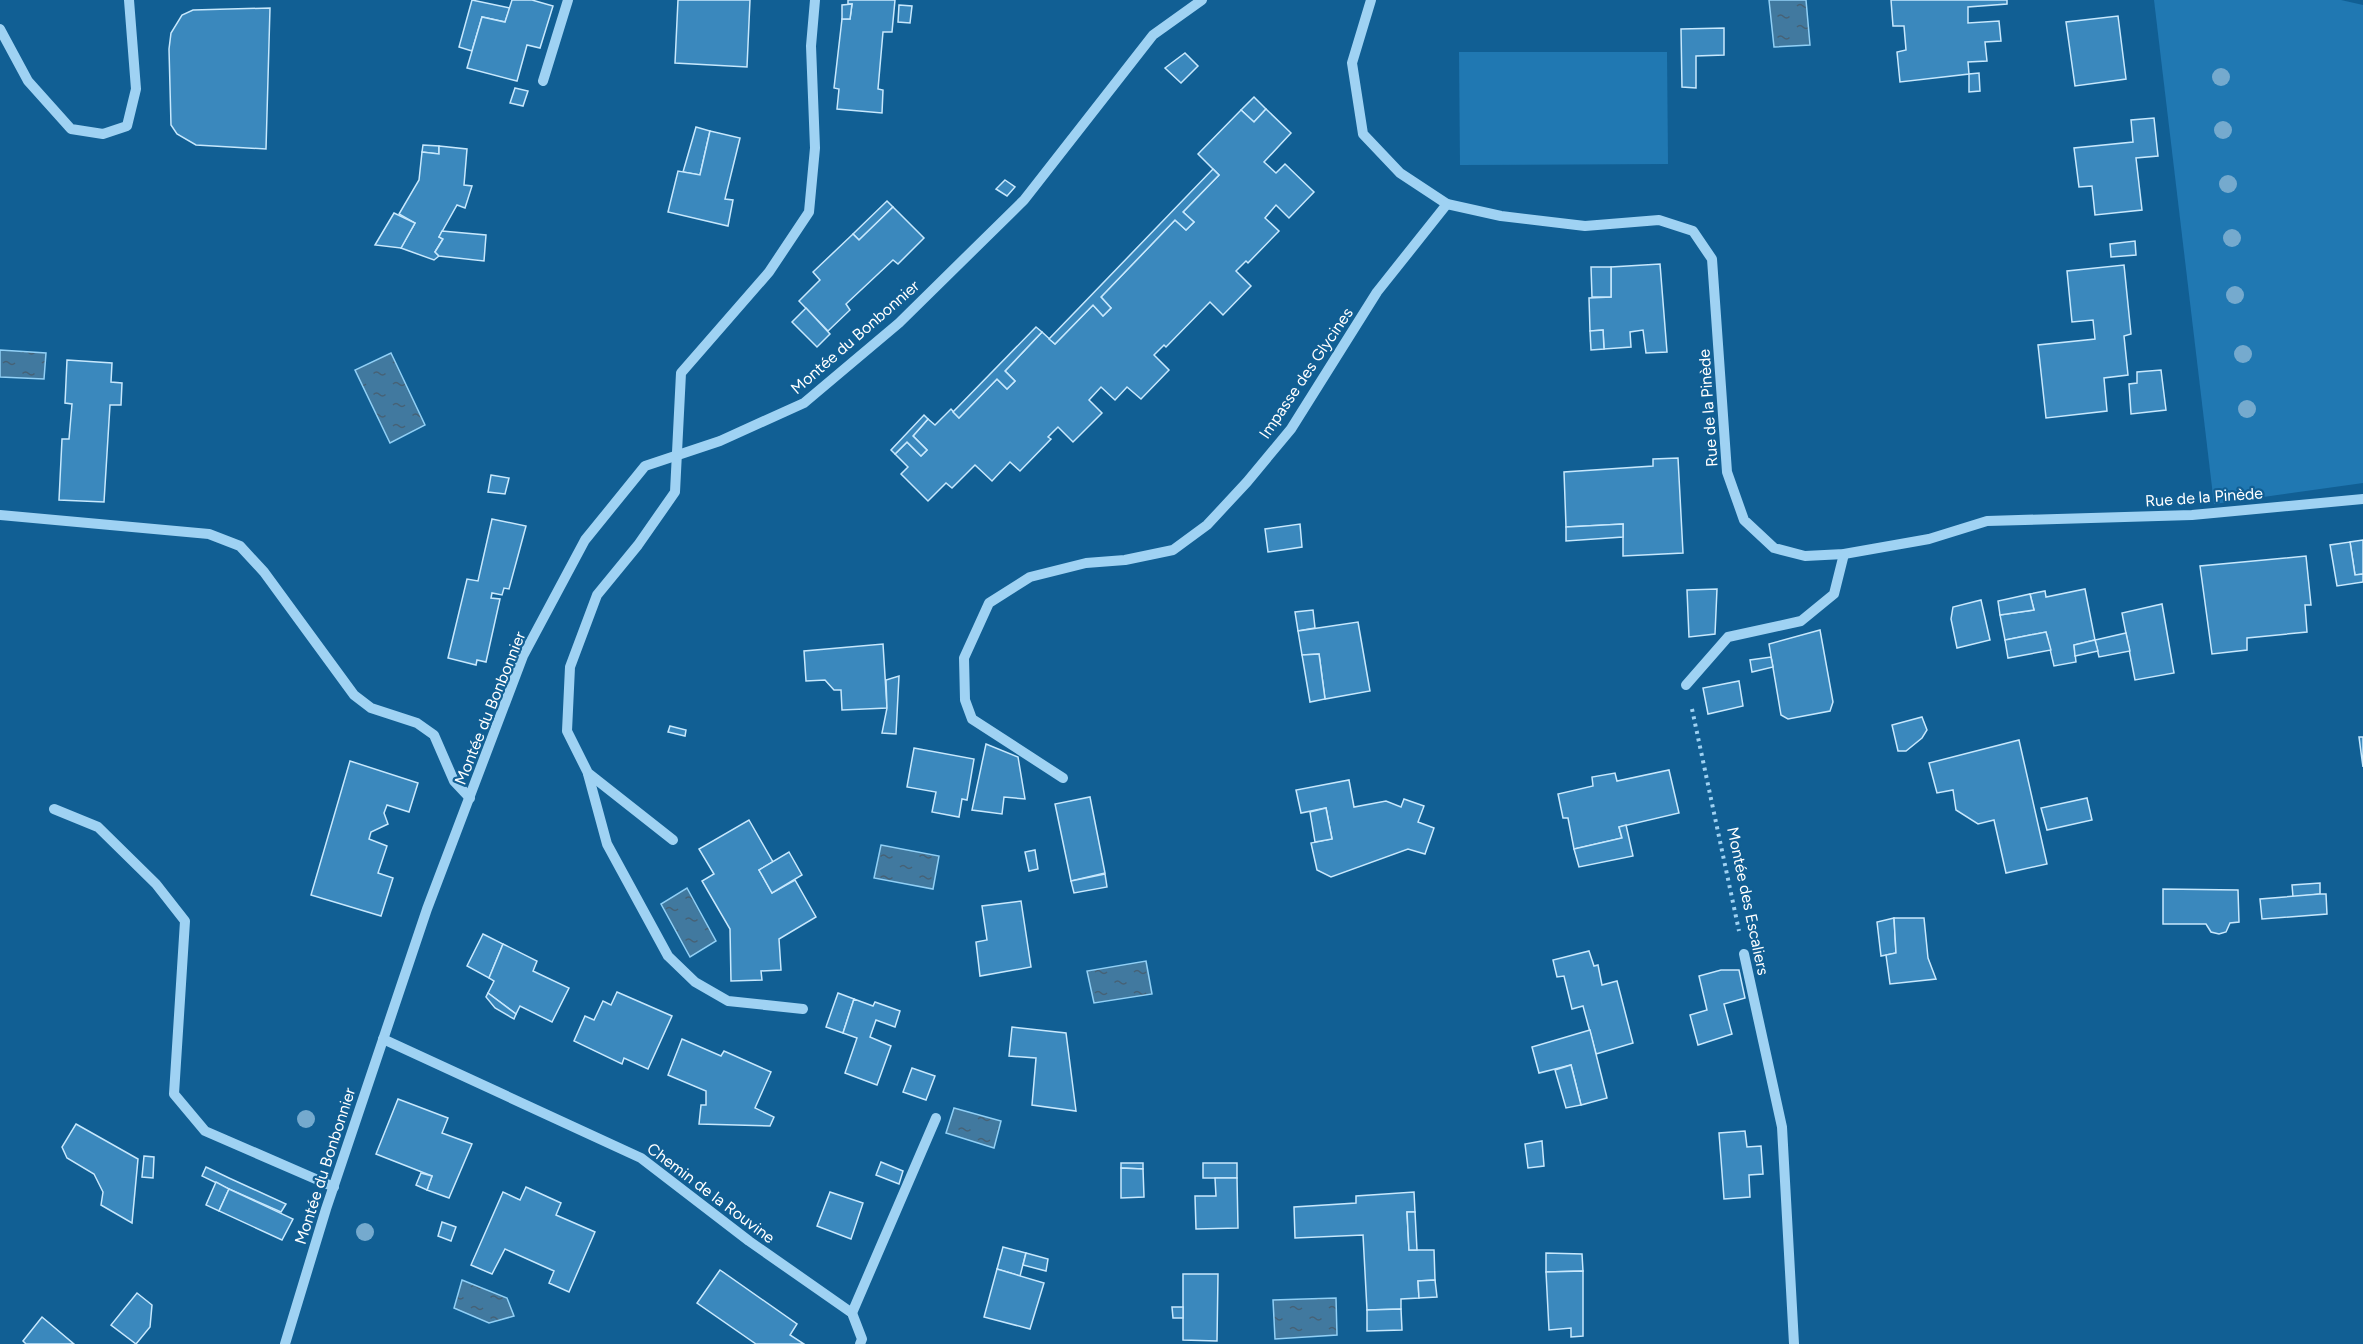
<svg xmlns="http://www.w3.org/2000/svg" width="2363" height="1344" viewBox="0 0 2363 1344" font-family="Figtree,sans-serif">
  <style>
    .green { fill: #2078b2 }
    .water { fill: url(#water-ripples); stroke: #91d0f6; stroke-width: 1.5 }
    .building { fill: #3a88bd; stroke: #c7e8fd; stroke-width: 1.5 }
    .lines { fill: none; stroke-linecap: round; stroke-linejoin: round }
    .path { stroke: #9fd2f3; stroke-width: 4; stroke-dasharray: 3 4.5; stroke-linecap: butt }
    .minor { stroke: #9fd2f3; stroke-width: 10 }
    .tree { fill: #75aace }
    .labels { text-anchor: middle; dominant-baseline: central; stroke-width: 4.5; stroke-linejoin: round; paint-order: stroke }
    .street-label { font-size: 16px; fill: #fff; stroke: #115f94 }
  </style>
  <defs>
    <pattern id="water-ripples" width="26" height="14" patternUnits="userSpaceOnUse" patternTransform="scale(1.5)"><rect width="26" height="14" fill="#41799f"/><path d="M2 4q2-2 4 0t4 0M15 11q2-2 4 0t4 0" fill="none" stroke="#466276"/></pattern>
  </defs>
  <rect width="100%" height="100%" fill="#115f94"/>
  <!-- green -->
  <g class="green">
    <path d="M2154 0H2341L2363 5V483L2214 504Z"/>
    <path d="M1459 52H1667L1668 164 1460 165Z"/>
  </g>
  <!-- water -->
  <g class="water">
    <path d="M1769 0H1806L1810 45 1774 47Z"/>
    <path d="M0 350 46 353 44 379 0 377Z"/>
    <path d="M391 353 425 425 390 443 355 370Z"/>
    <path d="M881 845 939 856 933 889 874 878Z"/>
    <path d="M687 888 716 941 690 957 661 904Z"/>
    <path d="M1146 961 1152 994 1094 1003 1087 971Z"/>
    <path d="M954 1108 1001 1121 994 1148 946 1133Z"/>
    <path d="M462 1280 507 1298 514 1316 489 1323 454 1308Z"/>
    <path d="M1336 1298 1337 1335 1275 1339 1273 1300Z"/>
  </g>
  <!-- building -->
  <g class="building">
    <path d="M472 0 510 8 505 22 482 17 472 51 459 47Z"/>
    <path d="M512 0H532L553 6 540 48 527 45 517 81 467 68 482 17 505 22Z"/>
    <path d="M678 0H750L747 67 675 63Z"/>
    <path d="M848 0H895L892 32H883L878 89 883 90 882 113 837 109 839 89 834 88 842 19H850L852 4H848Z"/>
    <path d="M1891 0H2007V4L1968 7V23L1999 21 2001 41 1985 42 1987 61 1968 62 1969 74 1900 82 1897 52 1906 50 1904 26H1893Z"/>
    <path d="M852 4 850 19H842V5Z"/>
    <path d="M899 5 912 6 910 23 898 22Z"/>
    <path d="M270 8 266 149 196 145 177 134 171 125 169 49 171 33 182 15 193 10Z"/>
    <path d="M2118 16 2126 79 2075 86 2066 22Z"/>
    <path d="M1724 28V55L1696 56V88L1682 87 1681 29Z"/>
    <path d="M1185 53 1198 66 1181 83 1165 68Z"/>
    <path d="M1979 73 1980 91 1969 92V74Z"/>
    <path d="M515 88 528 91 523 106 510 103Z"/>
    <path d="M1254 97 1266 109 1254 122 1241 110Z"/>
    <path d="M1266 109 1291 133 1264 162 1276 173 1285 164 1314 192 1289 218 1276 205 1265 218 1279 231 1248 263 1246 261 1236 271 1251 286 1223 315 1210 302 1166 347 1164 345 1154 355 1169 370 1141 399 1127 387 1115 400 1101 387 1089 400 1102 413 1073 442 1058 427 1048 437 1051 439 1020 471 1010 462 992 481 975 465 952 488 946 483 928 501 901 474 908 467 895 454 907 442 921 456 927 450 913 436 928 419 935 425 951 409 959 418 997 379 1007 389 1015 381 1005 371 1042 332 1055 344 1093 305 1103 316 1111 308 1101 297 1175 220 1186 230 1194 222 1183 212 1219 175 1198 154 1241 110 1254 122Z"/>
    <path d="M2154 118 2158 156 2136 158 2142 210 2095 215 2092 186 2079 187 2074 148 2133 142 2131 120Z"/>
    <path d="M696 127 710 131 700 175 683 172Z"/>
    <path d="M710 131 740 138 725 199 733 200 728 226 668 212 678 171 700 175Z"/>
    <path d="M423 145 439 146V154L422 152Z"/>
    <path d="M439 146 467 149 464 185 472 186 465 208 457 205 439 237 443 239 435 252 439 256 434 260 401 248 415 223 399 214 419 180 422 152 439 154Z"/>
    <path d="M1213 169 1219 175 1183 212 1194 222 1186 230 1175 220 1101 297 1111 308 1103 316 1093 305 1055 344 1049 339Z"/>
    <path d="M1005 180 1015 187 1007 196 996 189Z"/>
    <path d="M887 201 893 207 859 240 853 234Z"/>
    <path d="M893 207 924 238 898 264 893 260 846 304 850 310 828 331 799 301 820 280 813 272 853 234 859 240Z"/>
    <path d="M394 213 415 223 401 248 375 245Z"/>
    <path d="M442 231 486 235 484 261 439 256 435 252 443 239 439 237Z"/>
    <path d="M2135 241 2136 255 2111 257 2110 244Z"/>
    <path d="M1660 264 1667 352 1646 353 1643 330 1630 332 1631 347 1604 349 1603 330 1590 331 1589 298 1611 297V267Z"/>
    <path d="M2124 265 2131 334 2124 336 2128 375 2104 378 2107 411 2046 418 2038 345 2095 339 2093 320 2072 322 2067 271Z"/>
    <path d="M1591 267H1611V297H1592Z"/>
    <path d="M806 308 830 334 817 347 792 322Z"/>
    <path d="M1036 327 1042 332 1005 371 1015 381 1007 389 997 379 959 418 953 412Z"/>
    <path d="M1603 330 1604 349 1591 350 1590 331Z"/>
    <path d="M67 360 112 363 111 382 122 383 121 405H110L104 502 59 500 62 439H69L72 404 65 403Z"/>
    <path d="M2161 370 2166 410 2131 414 2129 384 2137 383V372Z"/>
    <path d="M924 415 928 419 913 436 927 450 921 456 907 442 895 454 891 450Z"/>
    <path d="M1678 458 1683 553 1623 556V524L1566 527 1564 472 1653 466V459Z"/>
    <path d="M491 475 509 478 505 494 488 492Z"/>
    <path d="M492 519 526 526 509 589 504 588 502 595 492 593 491 598 500 599 486 662 477 660 476 665 448 658 467 579 478 581Z"/>
    <path d="M1300 524 1302 547 1268 552 1265 529Z"/>
    <path d="M1623 524V537L1566 541V527Z"/>
    <path d="M2363 540V574L2355 575 2350 542Z"/>
    <path d="M2350 542 2355 575 2363 574V582L2337 586 2330 545Z"/>
    <path d="M2306 556 2311 605H2305L2307 632 2247 638V650L2212 654 2200 566Z"/>
    <path d="M1717 589 1715 634 1689 637 1687 590Z"/>
    <path d="M2085 589 2095 640 2074 645 2076 662 2054 666 2046 632 2005 640 2000 615 2034 610 2030 594 2045 591 2046 597Z"/>
    <path d="M2030 594 2034 610 2000 615 1998 601Z"/>
    <path d="M1981 600 1990 640 1957 648 1951 619 1953 607Z"/>
    <path d="M2162 604 2174 673 2135 680 2122 613Z"/>
    <path d="M1313 610 1315 628 1298 631 1295 612Z"/>
    <path d="M1358 622 1370 691 1325 699 1319 654 1302 655 1298 631Z"/>
    <path d="M1820 630 1833 702 1830 711 1788 719 1781 715 1769 644Z"/>
    <path d="M2046 632 2051 650 2008 658 2005 640Z"/>
    <path d="M2126 633 2130 651 2099 657 2095 640Z"/>
    <path d="M2095 640 2098 651 2075 656 2074 645Z"/>
    <path d="M883 644 887 708 842 710 841 690H834L825 680 806 681 804 651Z"/>
    <path d="M1319 654 1325 699 1310 702 1302 655Z"/>
    <path d="M1771 657 1773 667 1752 672 1750 660Z"/>
    <path d="M899 676 896 734 882 733 887 708 886 680Z"/>
    <path d="M1739 681 1743 706 1708 714 1703 688Z"/>
    <path d="M1922 717 1927 730 1922 738 1906 751H1898L1892 725Z"/>
    <path d="M670 726 686 730 685 736 668 732Z"/>
    <path d="M2359 737H2363V767Z"/>
    <path d="M2019 740 2047 864 2006 873 1994 820 1978 824 1956 810 1953 790 1937 793 1929 763Z"/>
    <path d="M986 744 1018 757 1025 799 1004 797 1002 814 972 810Z"/>
    <path d="M914 748 974 759 967 800 962 799 959 817 932 812 936 792 907 787Z"/>
    <path d="M350 761 418 783 409 812 387 805 384 813 388 824 371 832 369 839 387 846 378 873 393 878 381 916 311 895Z"/>
    <path d="M1669 770 1679 813 1619 827 1622 838 1574 849 1568 818H1563L1558 794 1593 786 1592 777 1615 773 1617 781Z"/>
    <path d="M1349 780 1354 807 1386 801 1401 807 1404 799 1424 806 1418 822 1434 828 1425 854 1408 849 1331 877 1317 870 1311 843 1332 839 1326 808 1301 813 1296 790Z"/>
    <path d="M1090 797 1105 873 1071 881 1055 804Z"/>
    <path d="M2087 798 2092 820 2047 830 2041 808Z"/>
    <path d="M1326 808 1332 839 1315 842 1310 812Z"/>
    <path d="M749 820 773 862 759 870 772 893 795 880 816 917 779 939 781 970 761 971 762 980 731 981 730 929 702 881 714 874 699 849Z"/>
    <path d="M1626 825 1633 856 1579 867 1574 849 1622 838 1619 827Z"/>
    <path d="M1035 850 1038 869 1029 871 1025 852Z"/>
    <path d="M789 852 802 875 772 893 759 870Z"/>
    <path d="M1105 874 1107 887 1074 893 1071 881Z"/>
    <path d="M2320 883V894L2293 897 2292 885Z"/>
    <path d="M2163 889 2238 890 2239 922 2230 923 2226 932 2219 934 2211 932 2206 924H2163Z"/>
    <path d="M2320 894H2326L2327 914 2262 919 2260 899Z"/>
    <path d="M1021 901 1031 967 980 976 976 942 987 940 982 906Z"/>
    <path d="M1894 918 1896 953 1881 956 1877 922Z"/>
    <path d="M1894 918H1924L1928 958 1936 979 1890 984 1886 955 1896 953Z"/>
    <path d="M483 934 503 944 489 978 467 966Z"/>
    <path d="M503 944 537 961 533 971 569 988 552 1022 520 1006 516 1014 488 993 494 981 489 978Z"/>
    <path d="M1589 951 1594 966 1598 965 1602 985 1617 981 1633 1043 1596 1054 1583 1006 1572 1009 1564 976 1557 977 1553 960Z"/>
    <path d="M1721 970H1739L1745 998 1724 1004 1732 1034 1698 1045 1690 1015 1707 1010 1699 976Z"/>
    <path d="M617 992 672 1016 648 1069 624 1058 622 1064 574 1041 585 1016 594 1020 603 1001 611 1005Z"/>
    <path d="M488 993 516 1014 514 1019 495 1008 486 997Z"/>
    <path d="M838 993 854 999 843 1033 826 1027Z"/>
    <path d="M854 999 873 1006 875 1002 900 1011 895 1027 876 1020 870 1037 891 1046 877 1085 845 1073 857 1038 843 1033Z"/>
    <path d="M1012 1027 1066 1033 1076 1111 1032 1105 1036 1058 1009 1056Z"/>
    <path d="M1590 1030 1607 1098 1581 1105 1571 1065 1539 1073 1532 1047Z"/>
    <path d="M682 1039 721 1056 724 1051 771 1072 755 1108 774 1117 770 1126 699 1124 701 1105H706V1091L668 1075Z"/>
    <path d="M1571 1065 1581 1105 1566 1108 1555 1070Z"/>
    <path d="M912 1068 935 1076 926 1100 903 1092Z"/>
    <path d="M398 1099 448 1118 442 1133 472 1144 449 1198 427 1190 432 1176 376 1154Z"/>
    <path d="M76 1124 138 1159 132 1223 101 1205 103 1192 94 1174 67 1158 62 1147Z"/>
    <path d="M1745 1131 1747 1147 1761 1146 1763 1174 1749 1175 1750 1197 1724 1199 1719 1133Z"/>
    <path d="M1542 1141 1544 1166 1528 1168 1525 1144Z"/>
    <path d="M144 1156 154 1157 153 1178 142 1177Z"/>
    <path d="M881 1162 903 1171 899 1184 876 1175Z"/>
    <path d="M1121 1163H1143V1169L1121 1168Z"/>
    <rect x="1203" y="1163" width="34" height="15"/>
    <path d="M206 1167 229 1178 286 1204 281 1212 229 1189 202 1176Z"/>
    <path d="M1121 1168 1143 1169 1144 1197 1121 1198Z"/>
    <path d="M421 1173 432 1176 427 1190 416 1185Z"/>
    <path d="M1215 1178H1237L1238 1228 1196 1229 1195 1196H1216Z"/>
    <path d="M216 1182 229 1189 219 1211 206 1205Z"/>
    <path d="M526 1187 561 1203 556 1215 595 1232 569 1292 549 1283 554 1271 505 1249 492 1274 471 1265 503 1192 520 1200Z"/>
    <path d="M229 1189 293 1219 282 1240 219 1211Z"/>
    <path d="M830 1192 863 1203 851 1239 817 1226Z"/>
    <path d="M1414 1192 1415 1212H1407L1409 1250H1434L1435 1280 1418 1281 1419 1298 1401 1299V1309L1367 1310 1363 1235 1295 1238 1294 1207 1356 1203V1196Z"/>
    <path d="M1407 1212H1415L1417 1250H1409Z"/>
    <path d="M442 1222 456 1227 451 1241 438 1236Z"/>
    <path d="M1003 1247 1026 1253 1020 1276 997 1269Z"/>
    <path d="M1026 1253 1048 1259 1046 1271 1023 1265Z"/>
    <path d="M1546 1253 1582 1254 1583 1271 1546 1272Z"/>
    <path d="M997 1269 1044 1283 1030 1329 984 1317Z"/>
    <path d="M720 1270 797 1324 790 1335 804 1344H756L697 1303Z"/>
    <path d="M1583 1271V1336L1571 1337V1328L1549 1330 1546 1272Z"/>
    <path d="M1183 1274H1218L1217 1341 1183 1340Z"/>
    <path d="M1435 1280 1437 1297 1419 1298 1418 1281Z"/>
    <path d="M137 1293 152 1305 150 1327 136 1344 111 1325Z"/>
    <path d="M1172 1307H1183V1318H1173Z"/>
    <path d="M1401 1309 1402 1330 1367 1331V1310Z"/>
    <path d="M42 1317 74 1344H26L23 1341Z"/>
  </g>
  <g class="lines">
    <!-- path -->
    <path class="path" d="M1692 709 1739 931"/>
    <!-- minor -->
    <g class="minor">
      <path d="M1371 0 1352 63 1363 134 1400 173 1447 204 1501 216 1585 226 1659 220 1693 231 1712 259 1727 472 1744 520 1774 548 1805 556 1844 554 1929 539 1987 521 2192 515 2363 499"/>
      <path d="M0 29 28 81 71 129 103 134 127 126 136 89 129 0"/>
      <path d="M543 81 568 0"/>
      <path d="M0 515 209 534 240 546 264 572 354 695 371 708 417 723 434 735 454 781 470 798"/>
      <path d="M1686 685 1728 637 1801 621 1834 594 1844 554"/>
      <path d="M588 774 607 844 668 956 695 982 728 1001 803 1009"/>
      <path d="M1063 778 972 719 965 700 964 658 989 603 1030 577 1086 563 1125 560 1173 550 1207 525 1247 482 1291 429 1377 292 1447 204"/>
      <path d="M54 809 98 827 156 884 185 921 174 1094 205 1131 334 1187"/>
      <path d="M673 840 588 773 567 731 570 667 597 595 638 545 675 492 681 373 769 272 809 212 815 148 811 46 815 0"/>
      <path d="M1744 954 1782 1127 1794 1344"/>
      <path d="M383 1039 641 1158 749 1241 852 1313 862 1339 860 1344"/>
      <path d="M852 1313 936 1118"/>
      <path d="M285 1344 326 1209 427 909 523 656 585 540 645 466 720 441 804 403 899 323 1024 200 1153 35 1202 0"/>
    </g>
  </g>
  <!-- trees -->
  <g class="tree">
    <circle cx="2221" cy="77" r="9"/>
    <circle cx="2223" cy="130" r="9"/>
    <circle cx="2228" cy="184" r="9"/>
    <circle cx="2232" cy="238" r="9"/>
    <circle cx="2235" cy="295" r="9"/>
    <circle cx="2243" cy="354" r="9"/>
    <circle cx="2247" cy="409" r="9"/>
    <circle cx="306" cy="1119" r="9"/>
    <circle cx="365" cy="1232" r="9"/>
  </g>
  <g class="labels">
    <!-- street labels -->
    <g class="street-label">
      <text transform="translate(855 337) rotate(-41)">Montée du Bonbonnier</text>
      <text transform="translate(1306 373) rotate(-56)">Impasse des Glycines</text>
      <text transform="translate(1708 408) rotate(-94)">Rue de la Pinède</text>
      <text transform="translate(2204 497) rotate(-4)">Rue de la Pinède</text>
      <text transform="translate(490 708) rotate(-68)">Montée du Bonbonnier</text>
      <text transform="translate(1748 901) rotate(78)">Montée des Escaliers</text>
      <text transform="translate(325 1166) rotate(-72)">Montée du Bonbonnier</text>
      <text transform="translate(711 1193) rotate(37)">Chemin de la Rouvine</text>
    </g>
  </g>
</svg>
